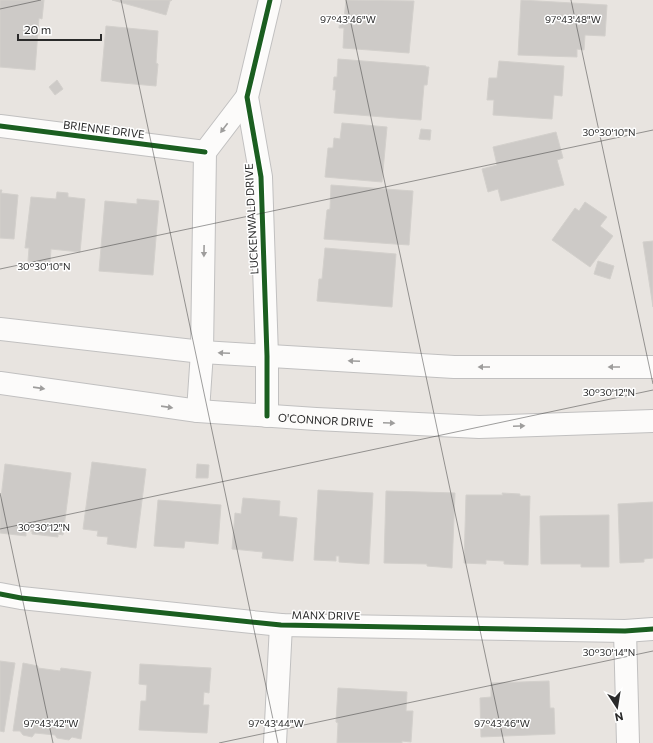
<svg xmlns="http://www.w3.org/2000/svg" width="653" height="743" viewBox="0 0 653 743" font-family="Commissioner,sans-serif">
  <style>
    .building { fill: #cdcac7; stroke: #d3d0cc }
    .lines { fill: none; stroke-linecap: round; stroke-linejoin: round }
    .street-casing { stroke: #c1c0c0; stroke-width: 24 }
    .secondary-casing { stroke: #c1c0c0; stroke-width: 24 }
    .street { stroke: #fcfbfa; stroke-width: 22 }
    .secondary { stroke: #fcfbfa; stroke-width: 22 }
    .cycleway-casing { stroke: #fff; stroke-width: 8 }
    .cycleway { stroke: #1b5e20; stroke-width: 5 }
    .oneway { fill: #9e9d9c }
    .ticks { fill: none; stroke: #2a2a2a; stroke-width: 1; stroke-opacity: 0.45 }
    .labels { text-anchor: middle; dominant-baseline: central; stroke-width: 3; stroke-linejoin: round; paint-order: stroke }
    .street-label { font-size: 11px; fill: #2a2a2a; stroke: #fff }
    .ticks-label { font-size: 10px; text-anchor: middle; fill: #2a2a2a; stroke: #fff; stroke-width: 3; stroke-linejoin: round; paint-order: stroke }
  </style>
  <rect width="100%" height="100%" fill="#e8e4e0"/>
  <!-- building -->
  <g class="building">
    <path d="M0 0H44L42 19 39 18 35 70 0 67Z"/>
    <path d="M112 0H172L170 1 166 15Z"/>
    <path d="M346 0 414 1 409 53 343 48 344 28H339L340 18 344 19Z"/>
    <path d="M521 0 607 5 605 36 585 35 584 50 577 49V57L518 55Z"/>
    <path d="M106 26 158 31 156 63 158 64 156 86 101 81Z"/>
    <path d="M338 59 426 66V67H429L427 85H424L421 120 334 113 336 90H333L334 77H337Z"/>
    <path d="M499 61 564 66 562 96 554 95 552 119 493 115 494 100H487L489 78H497Z"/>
    <path d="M57 80 63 89 55 95 49 87Z"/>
    <path d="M342 123 387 127 382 182 325 177 328 148H333L334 138 340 139Z"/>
    <path d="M421 129 431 130 430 140 419 139Z"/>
    <path d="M556 132 563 158 557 160 564 185 501 201 498 189 488 192 482 169 497 165 493 147Z"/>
    <path d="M331 185 413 191 409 245 324 239 327 210 330 209Z"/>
    <path d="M0 190H2L1 193 18 195 14 239 0 238Z"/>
    <path d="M57 192 68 193V197L85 199 80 252 51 249 50 263 28 261 29 248H25L31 197 56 199Z"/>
    <path d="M137 199 159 201 153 275 99 271 105 201 137 204Z"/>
    <path d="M585 202 607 217 600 226 613 236 590 267 552 240 575 208 579 211Z"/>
    <path d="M653 241V307L643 242Z"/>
    <path d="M325 248 396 254 392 307 317 301 319 279H322Z"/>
    <path d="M598 261 614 266 610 279 594 274Z"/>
    <path d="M92 462 146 469 136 548 107 544 108 537 97 536 98 531 83 529Z"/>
    <path d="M5 464 71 473 63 535 58 534V537L32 534V531H26V536L0 533V506Z"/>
    <path d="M197 464 209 465 208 478H196Z"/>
    <path d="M318 490 373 493 369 564 339 562V556H336V561L314 560Z"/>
    <path d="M386 491 455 493 452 568 427 566V564L384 563Z"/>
    <path d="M502 493 520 494V496H530L528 565 504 564V561L486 560V564L464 563 466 495H503Z"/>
    <path d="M243 498 280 501 279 516 297 518 293 561 262 558 263 552 232 549 235 513 241 514Z"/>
    <path d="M158 500 221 505 218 544 185 541 184 548 154 546Z"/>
    <path d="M653 502V558L644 559V562L620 563 618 504Z"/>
    <path d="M609 515V567H581V564H541L540 516Z"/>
    <path d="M0 661 15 663 4 732 0 731Z"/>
    <path d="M23 663 38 666V668L60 671 61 668 91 672 81 739 72 737 69 740 57 738 55 735 35 733 32 737 23 735 20 731H13Z"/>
    <path d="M140 664 211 668 209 693 204 692 203 705H209L207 733 139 730 141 701H146L147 685 139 684Z"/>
    <path d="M549 681 550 708H554L555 734 481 737 480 698 491 697V683Z"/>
    <path d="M338 688 407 692 406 711H413L411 742 402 741V743H337L338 723 336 722Z"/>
  </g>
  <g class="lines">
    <defs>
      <g id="street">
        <path d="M0 126 205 152"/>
        <path d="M198 411 202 352 205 152 247 97"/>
        <path d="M267 416V356L261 177 247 97 270 0"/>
        <path d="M0 594 21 598 281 625 625 631 653 629"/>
        <path d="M625 631 628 743"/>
        <path d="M275 743 281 625"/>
      </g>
      <g id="secondary">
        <path d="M0 329 202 352 454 367H653"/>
        <path id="s1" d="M0 383 198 411 316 419 479 427 653 421"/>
      </g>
    </defs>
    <!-- street casing -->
    <use href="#street" class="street-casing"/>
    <!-- secondary casing -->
    <use href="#secondary" class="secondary-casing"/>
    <!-- street -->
    <use href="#street" class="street"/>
    <!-- secondary -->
    <use href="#secondary" class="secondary"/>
    <defs>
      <g id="cycleway">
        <path d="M0 126 205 152"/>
        <path d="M267 416V356L261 177 247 97 270 0"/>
        <path d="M0 594 21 598 281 625 625 631 653 629"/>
      </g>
    </defs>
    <!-- cycleway casing -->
    <use href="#cycleway" class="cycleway-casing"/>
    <!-- cycleway -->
    <use href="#cycleway" class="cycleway"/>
  </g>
  <!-- one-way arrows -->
  <defs><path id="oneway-solid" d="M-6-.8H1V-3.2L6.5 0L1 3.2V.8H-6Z"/></defs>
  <g class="oneway">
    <use href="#oneway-solid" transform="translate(224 128) rotate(127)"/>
    <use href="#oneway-solid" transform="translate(204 251) rotate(91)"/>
    <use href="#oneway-solid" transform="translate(224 353) rotate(-177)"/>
    <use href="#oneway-solid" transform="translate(354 361) rotate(-177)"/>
    <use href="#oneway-solid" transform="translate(484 367) rotate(-180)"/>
    <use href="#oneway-solid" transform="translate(614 367) rotate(-180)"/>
    <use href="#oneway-solid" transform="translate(39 388) rotate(8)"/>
    <use href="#oneway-solid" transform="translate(167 407) rotate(8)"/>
    <use href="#oneway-solid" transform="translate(389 423) rotate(3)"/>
    <use href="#oneway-solid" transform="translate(519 426) rotate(-2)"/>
  </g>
  <!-- ticks -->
  <path class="ticks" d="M121 0 278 743M346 0 504 743M571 0 653 384M0 9 41 0M0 269 653 130M0 493 53 743M0 529 653 390M219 743 653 651"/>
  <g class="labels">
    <!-- street labels -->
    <g class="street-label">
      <text transform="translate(104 129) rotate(7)">BRIENNE DRIVE</text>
      <text transform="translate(251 219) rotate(-93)">LUCKENWALD DRIVE</text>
      <text stroke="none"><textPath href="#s1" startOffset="328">O'CONNOR DRIVE</textPath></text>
      <text transform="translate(326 615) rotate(1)">MANX DRIVE</text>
    </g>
  </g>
  <g class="ticks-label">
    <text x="348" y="23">97°43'46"W</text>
    <text x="573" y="23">97°43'48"W</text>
    <text x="609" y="136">30°30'10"N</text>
    <text x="44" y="270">30°30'10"N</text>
    <text x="609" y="396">30°30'12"N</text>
    <text x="44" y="531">30°30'12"N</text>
    <text x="609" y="656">30°30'14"N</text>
    <text x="51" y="727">97°43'42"W</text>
    <text x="276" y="727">97°43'44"W</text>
    <text x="502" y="727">97°43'46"W</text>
  </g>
  <!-- north arrow -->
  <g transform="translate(617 707) rotate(168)" stroke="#ffffff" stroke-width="3" paint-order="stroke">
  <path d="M0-3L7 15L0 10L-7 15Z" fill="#2a2a2a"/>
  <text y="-6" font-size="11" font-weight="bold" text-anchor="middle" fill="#2a2a2a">N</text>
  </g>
  <!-- scale -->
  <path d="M18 34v6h83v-6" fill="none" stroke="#2a2a2a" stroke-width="2"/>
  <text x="24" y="34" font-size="12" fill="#2a2a2a" stroke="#ffffff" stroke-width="3" paint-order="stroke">20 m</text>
</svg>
